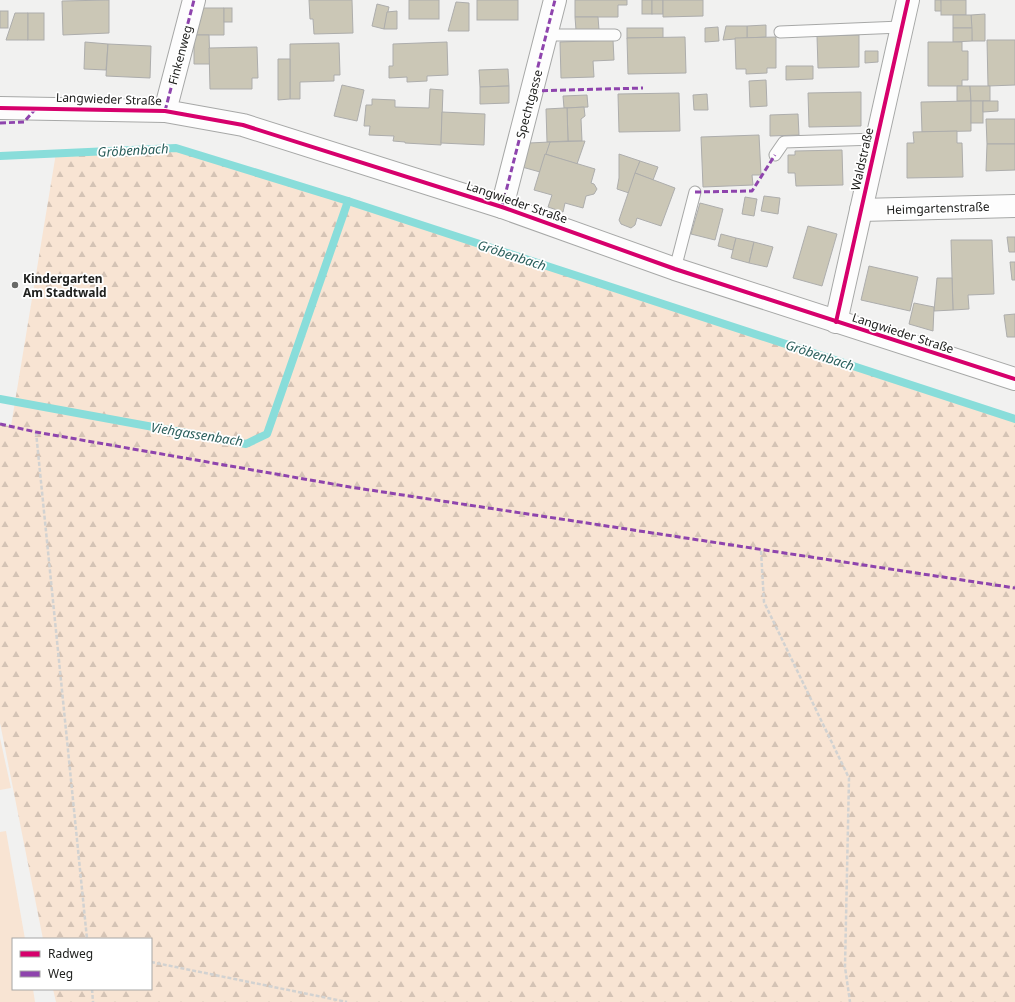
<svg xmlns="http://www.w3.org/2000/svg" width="1015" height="1002" viewBox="0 0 1015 1002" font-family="'Noto Sans',sans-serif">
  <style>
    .green { fill: #f8e4d3 }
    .forest { fill: url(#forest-firs) }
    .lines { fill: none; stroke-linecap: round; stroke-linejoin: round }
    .stream { stroke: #89ddda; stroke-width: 8 }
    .building { fill: #cbc7b6; stroke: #adadac }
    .lane-casing { stroke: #a7a8a7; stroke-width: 13 }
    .street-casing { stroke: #a7a8a7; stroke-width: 24 }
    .path { stroke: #d2d2d1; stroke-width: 2.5; stroke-dasharray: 4 2; stroke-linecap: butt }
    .lane { stroke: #fdfdfd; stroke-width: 11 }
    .street { stroke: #fdfdfd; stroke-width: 22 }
    .quiet { stroke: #8e44ad; stroke-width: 3; stroke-dasharray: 6 3; stroke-linecap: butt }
    .cycleway-casing { stroke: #fff; stroke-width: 6 }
    .cycleway { stroke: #d6006c; stroke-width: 4 }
    .poi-dot { fill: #696a68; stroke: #fff; stroke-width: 1.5 }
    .labels { text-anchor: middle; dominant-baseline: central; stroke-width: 3.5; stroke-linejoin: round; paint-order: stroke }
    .street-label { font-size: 12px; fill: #20211f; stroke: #fff }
    .poi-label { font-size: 12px; font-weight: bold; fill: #20211f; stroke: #fff; text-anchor: start }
    .water-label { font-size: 13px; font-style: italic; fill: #2a5e5b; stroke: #fff }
  </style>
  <defs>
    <pattern id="forest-firs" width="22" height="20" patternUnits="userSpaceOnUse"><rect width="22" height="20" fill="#f8e4d3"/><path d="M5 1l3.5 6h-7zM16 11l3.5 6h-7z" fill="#d4c3b5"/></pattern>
  </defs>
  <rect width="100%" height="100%" fill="#f1f1f0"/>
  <!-- green -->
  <g class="green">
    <path d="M0 738 11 788 0 790Z"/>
    <path d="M6 831 25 939H13V989H33L35 1002H0V832Z"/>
  </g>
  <!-- forest -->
  <path class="forest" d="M176 148 348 201 1015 419V1002H56L53 989H151V939H43L0 723V425L11 426 56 153Z"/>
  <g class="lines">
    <!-- stream -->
    <g class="stream">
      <path d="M0 156 176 148 348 201 1015 419"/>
      <path d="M0 399 246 444 267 434 348 201"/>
    </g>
  </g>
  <!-- building -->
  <g class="building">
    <path d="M109 0V33L63 35 62 1Z"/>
    <path d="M309 0H352L353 33 314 34 313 19H310Z"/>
    <rect x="409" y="0" width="30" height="19"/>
    <rect x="477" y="0" width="41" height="20"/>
    <path d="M575 0H627V5H618V17H575Z"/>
    <rect x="642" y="0" width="10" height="14"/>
    <rect x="652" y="0" width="11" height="14"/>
    <path d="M663 0H703V16L663 17Z"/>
    <path d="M935 0H941L942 11H935Z"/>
    <rect x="941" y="0" width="25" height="15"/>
    <path d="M456 2 469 3V31H448Z"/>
    <path d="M377 4 389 7 384 29 372 26Z"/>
    <path d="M199 8H224V35H193Z"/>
    <rect x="224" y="8" width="8" height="14"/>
    <rect x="0" y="11" width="8" height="17"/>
    <path d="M397 11V29H384L387 12Z"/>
    <path d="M15 13H28V40H6Z"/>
    <rect x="28" y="13" width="16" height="27"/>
    <path d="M985 14V41H972L971 15Z"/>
    <path d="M953 15H971L972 28H953Z"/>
    <path d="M575 17H598L599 30H576Z"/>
    <path d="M766 25V37L747 38V26Z"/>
    <path d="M726 26H747V38L723 40Z"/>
    <path d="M718 27 719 41 705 42V28Z"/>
    <rect x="627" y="28" width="36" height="10"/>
    <path d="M953 28H972V41L953 42Z"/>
    <path d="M194 35H209L210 64H194Z"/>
    <path d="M859 35V67L818 68 817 36Z"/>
    <path d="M685 37 686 73 628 74 627 38Z"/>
    <path d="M776 37V68H767V73L746 74V69H736L735 38Z"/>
    <path d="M613 40 614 60 593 61 594 77 561 78 560 42Z"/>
    <path d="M987 40H1015V85L988 86Z"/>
    <path d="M85 42 108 44 106 70 84 69Z"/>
    <path d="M447 42 448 75 427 76V81L407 82V77L389 78V66H393V44Z"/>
    <path d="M928 42H962V51H968V80H962V86H928Z"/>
    <path d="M339 43 340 75H334V81L300 82V99H290V44Z"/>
    <path d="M108 44 151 46 150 78 106 76Z"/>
    <path d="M257 47 258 78H252V89H210L209 48Z"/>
    <path d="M865 51H878V62L865 63Z"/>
    <path d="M278 59H290V99L278 100Z"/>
    <path d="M786 66H813V79L786 80Z"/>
    <path d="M508 69 509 86 480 87 479 70Z"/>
    <path d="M766 80 767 106 750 107 749 81Z"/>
    <path d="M342 85 364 90 357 121 334 116Z"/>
    <path d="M509 86V103L480 104V87Z"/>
    <path d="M957 86H970L971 101H957Z"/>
    <path d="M970 86H990V101H971Z"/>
    <path d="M430 89 443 90 441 145 405 143V142L393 141 394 136 369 135 370 126H364L366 105H372V99L395 100V107L429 108Z"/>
    <path d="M861 92V126L809 127 808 93Z"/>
    <path d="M679 93 680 131 619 132 618 94Z"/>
    <path d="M707 94 708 110H694L693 95Z"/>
    <path d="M587 95 588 107 564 108 563 96Z"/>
    <path d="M971 101V131L922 132 921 102Z"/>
    <rect x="971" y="101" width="12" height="22"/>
    <path d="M983 101H998V111L983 112Z"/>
    <path d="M584 107 585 116 581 119 582 141H568L567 108Z"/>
    <path d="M564 108H567L568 141 547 142 546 109Z"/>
    <path d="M442 112 485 114 484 145 441 143Z"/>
    <path d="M798 114 799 135 770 136V115Z"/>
    <path d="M986 119H1015V144H987Z"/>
    <path d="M957 131V143H962L963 177 907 178V143H914L913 132Z"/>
    <path d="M759 135 761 175H752L753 185 703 187 701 137Z"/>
    <path d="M585 141 577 164 545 154 550 142Z"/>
    <path d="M550 142 540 172 522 167 529 143Z"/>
    <path d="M987 144H1015V170L986 171Z"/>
    <path d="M842 150 843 185 796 186 795 173H788V155H795V151Z"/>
    <path d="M545 154 595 169 591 183 594 184 597 189 594 194 586 196 583 208 565 203 563 212 548 207 552 195 534 190Z"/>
    <path d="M619 154 640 161 629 193 617 189 619 178Z"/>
    <path d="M640 161 658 167 653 180 635 173Z"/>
    <path d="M635 173 675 188 661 226 637 218 635 225 631 228 621 224 619 220Z"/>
    <path d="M764 196 780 198 778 214 761 211Z"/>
    <path d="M745 197 757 199 754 216 742 214Z"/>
    <path d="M700 203 723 209 715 240 691 234Z"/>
    <path d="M808 226 837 234 822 286 793 278Z"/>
    <path d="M721 234 736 238 733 250 718 246Z"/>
    <path d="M1007 237H1015V252H1009Z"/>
    <path d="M736 238 754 242 749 263 731 258Z"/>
    <path d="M951 240H992L994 294 968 295 969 309 953 310Z"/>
    <path d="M754 242 773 247 767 267 749 263Z"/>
    <path d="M1010 262H1015V280H1012Z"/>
    <path d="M869 266 918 277 910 311 861 300Z"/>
    <path d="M937 278H952L953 310 934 311Z"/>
    <path d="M914 303 934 307 933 331 909 324Z"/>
    <path d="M1015 314V337H1007L1004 315Z"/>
  </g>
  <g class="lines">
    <defs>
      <g id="lane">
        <path d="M780 32 901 27"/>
        <path d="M547 35H615"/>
        <path d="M775 155 784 142 876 139"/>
        <path d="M675 269 695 192"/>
      </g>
      <g id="street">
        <path d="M0 108 165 111 243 125 502 207 675 269 1015 379"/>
        <path d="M165 111 194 0"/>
        <path d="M502 207 555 0"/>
        <path d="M861 210 1015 206"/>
        <path d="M836 322 908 0"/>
      </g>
    </defs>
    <!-- lane casing -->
    <use href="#lane" class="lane-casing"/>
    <!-- street casing -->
    <use href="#street" class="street-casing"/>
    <!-- path -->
    <g class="path">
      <path d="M36 432 87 939"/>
      <path d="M761 551 764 602 849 778 845 967 850 1002"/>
      <path d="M151 962 347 1002"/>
      <path d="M92 989 93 1002"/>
    </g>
    <!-- lane -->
    <use href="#lane" class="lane"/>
    <!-- street -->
    <use href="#street" class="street"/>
    <!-- quiet -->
    <g class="quiet">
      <path d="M533 91 643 88"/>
      <path d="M165 111 194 0"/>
      <path d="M0 123 24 122 37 107"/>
      <path d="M695 192 752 191 775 155"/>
      <path d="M502 207 555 0"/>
      <path d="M0 424 36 432 350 487 1015 588"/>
    </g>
    <defs>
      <g id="cycleway">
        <path d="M0 108 165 111 243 125 502 207 675 269 1015 379"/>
        <path d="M836 322 908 0"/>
      </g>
    </defs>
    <!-- cycleway casing -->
    <use href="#cycleway" class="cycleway-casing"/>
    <!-- cycleway -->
    <use href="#cycleway" class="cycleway"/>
  </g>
  <!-- markers -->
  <circle class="poi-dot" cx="15" cy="285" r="4"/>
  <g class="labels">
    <!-- street labels -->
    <g class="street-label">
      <text transform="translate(180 55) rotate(-75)">Finkenweg</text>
      <text transform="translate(109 99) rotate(2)">Langwieder Straße</text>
      <text transform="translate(529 104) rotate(-75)">Spechtgasse</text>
      <text transform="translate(862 159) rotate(-77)">Waldstraße</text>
      <text transform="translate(517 202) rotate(19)">Langwieder Straße</text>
      <text transform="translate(938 208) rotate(-2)">Heimgartenstraße</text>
      <text transform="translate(903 333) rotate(18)">Langwieder Straße</text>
    </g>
    <!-- poi labels -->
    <g class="poi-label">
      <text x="23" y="278">Kindergarten<tspan x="23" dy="14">Am Stadtwald</tspan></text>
    </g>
    <!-- water labels -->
    <g class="water-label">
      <text transform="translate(133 150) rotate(-3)">Gröbenbach</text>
      <text transform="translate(512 255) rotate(18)">Gröbenbach</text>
      <text transform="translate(820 355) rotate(18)">Gröbenbach</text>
      <text transform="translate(197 434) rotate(9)">Viehgassenbach</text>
    </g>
  </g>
  <!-- legend -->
  <rect x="12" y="938" width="140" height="52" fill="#ffffff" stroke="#a6a6a5"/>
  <rect x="20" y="951" width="20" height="6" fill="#d6006c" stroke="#a6a6a5"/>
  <text x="48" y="958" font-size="12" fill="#20211f">Radweg</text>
  <rect x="20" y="971" width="20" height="6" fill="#8e44ad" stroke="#a6a6a5"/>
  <text x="48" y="978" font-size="12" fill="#20211f">Weg</text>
</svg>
